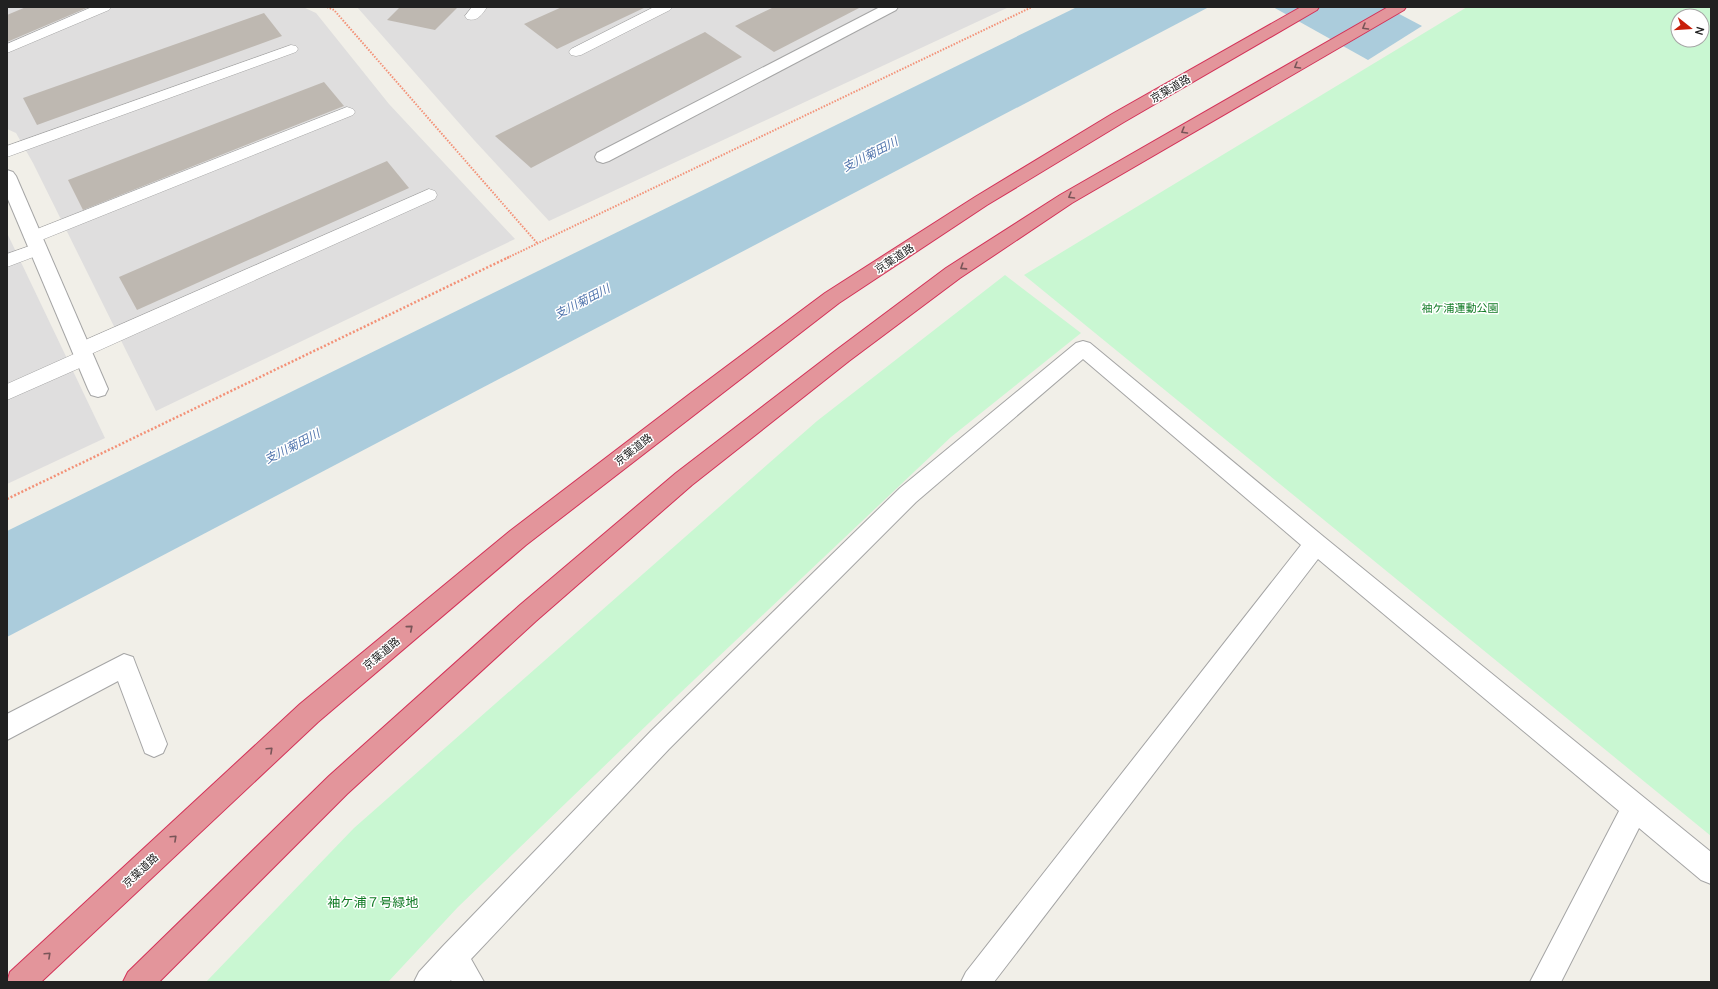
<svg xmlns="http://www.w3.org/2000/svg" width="1718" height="989" viewBox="0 0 1718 989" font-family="Manrope,'Noto Sans JP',sans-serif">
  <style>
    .residential { fill: #dfdede }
    .park { fill: #c9f7d2; fill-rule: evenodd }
    .water { fill: #abccdc }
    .building { fill: #beb8b1 }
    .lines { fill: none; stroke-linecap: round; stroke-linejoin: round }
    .service-casing { stroke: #a5a5a5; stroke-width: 1 }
    .minor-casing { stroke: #a5a5a5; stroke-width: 2 }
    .motorway-casing { stroke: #d33258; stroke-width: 2 }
    .path-far1 { stroke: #f39177; stroke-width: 2; stroke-dasharray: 1.5 1.5; stroke-linecap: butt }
    .path { stroke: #f39177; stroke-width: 2.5; stroke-dasharray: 2 2; stroke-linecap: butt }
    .service { fill: #fff; fill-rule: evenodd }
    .minor { fill: #fff; fill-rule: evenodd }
    .motorway { fill: #e3959b; fill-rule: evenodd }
    .oneway { stroke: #785558 }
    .labels { text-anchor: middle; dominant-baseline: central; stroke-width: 3; stroke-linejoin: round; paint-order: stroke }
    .street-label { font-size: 11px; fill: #212121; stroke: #fff }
    .park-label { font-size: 11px; fill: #127c26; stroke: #fff }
    .water-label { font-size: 12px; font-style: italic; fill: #5175ad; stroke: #fff }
    .near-park-label { font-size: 13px; fill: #127c26; stroke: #fff }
  </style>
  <rect width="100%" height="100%" fill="#f1efe8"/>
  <!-- residential -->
  <g class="residential">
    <path d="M7 7H303L316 13 389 104 515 239 156 411 33 163 16 133 7 129Z"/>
    <path d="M357 7H1009L549 221 474 140Z"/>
    <path d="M7 233 105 438 7 484Z"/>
  </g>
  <!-- park -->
  <g class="park">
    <path d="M1467 7H1711V836L1024 275ZM1678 16H1702V40H1678Z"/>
    <path d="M1005 275 1081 333 951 437 677 696 458 907 388 982H206L354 828 817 421Z"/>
  </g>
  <!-- water -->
  <g class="water">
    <path d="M1077 7H1209L7 637V531Z"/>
    <path d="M1273 7H1386L1422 26 1368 60Z"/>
  </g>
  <!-- building -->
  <g class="building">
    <path d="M26 7H89L7 42V15Z"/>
    <path d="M400 7H458L435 30 387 20Z"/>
    <path d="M562 7H646L557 49 524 24Z"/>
    <path d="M774 7H861L774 52 735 26Z"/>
    <path d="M264 13 282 36 37 125 23 98Z"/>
    <path d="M705 32 742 57 531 168 495 136Z"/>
    <path d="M324 82 344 106 83 210 68 180Z"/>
    <path d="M387 161 409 188 137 310 119 277Z"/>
  </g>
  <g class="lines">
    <defs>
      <g id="service">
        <path d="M92 7H111L109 10 7 53V44Z"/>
        <path d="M472 7H487C482 15 477 22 467 19L465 16Z"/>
        <path d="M654 7H672L670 10 581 55 576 56 571 55 569 52 571 49Z"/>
        <path d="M291 45 296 46 298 49 296 52 7 157V146Z"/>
        <path d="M347 107 353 109 355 112 353 115 39 241 33 243 27 241 24 237 27 233Z"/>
        <path d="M429 189 435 191 437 195 435 199 91 354 94 358 91 363 7 400V384L74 354 72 350 74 345Z"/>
        <path d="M38 243 44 245 47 249 44 253 7 267V254Z"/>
      </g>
      <g id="minor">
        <path d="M880 7H898L896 10 609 161 603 163 597 161 595 157 597 153Z"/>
        <path d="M7 170 13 172 16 176 108 389 105 395 98 397 91 395 88 389 7 197Z"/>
        <path d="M1083 341 1090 343 1324 537 1711 852V884L1701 880 1639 828 1561 982H1530L1619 811 1318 559 994 982H961L966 972 1301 545 1083 359 916 502 669 749 471 959 484 982H452L451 980 449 982H414L419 972 443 946 651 731 900 488 1076 343Z"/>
        <path d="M124 654 133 657 136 665 167 744 163 753 154 757 145 753 118 681 7 740V714Z"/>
      </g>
      <g id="motorway">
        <path d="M1301 7H1319L1317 10 1124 122 987 205 839 303 526 545 318 722 41 982H7L10 972 300 704 510 531 691 393 825 293 975 197 1112 114Z"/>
        <path d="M1388 7H1406L1404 10 1072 203 960 278 849 361 692 485 536 621 347 794 159 982H123L128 972 329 776 520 605 676 473 835 351 946 268 1060 195Z"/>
      </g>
    </defs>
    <!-- service casing -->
    <use href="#service" class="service-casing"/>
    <!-- minor casing -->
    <use href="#minor" class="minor-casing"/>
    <!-- motorway casing -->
    <use href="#motorway" class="motorway-casing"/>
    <!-- path-far1 -->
    <g class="path-far1">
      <path d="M327 7 334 10 537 243"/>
      <path d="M507 258 1032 7"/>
    </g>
    <!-- path -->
    <path class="path" d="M7 499 509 257"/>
    <!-- service -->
    <use href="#service" class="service"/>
    <!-- minor -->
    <use href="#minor" class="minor"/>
    <!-- motorway -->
    <use href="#motorway" class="motorway"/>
  </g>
  <!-- one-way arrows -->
  <defs><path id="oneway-chevron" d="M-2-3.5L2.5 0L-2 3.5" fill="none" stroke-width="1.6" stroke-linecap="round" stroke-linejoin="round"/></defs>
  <g class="oneway">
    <use href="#oneway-chevron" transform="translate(1365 27) rotate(150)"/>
    <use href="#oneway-chevron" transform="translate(1297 66) rotate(150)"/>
    <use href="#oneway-chevron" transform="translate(1184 131) rotate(150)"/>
    <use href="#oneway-chevron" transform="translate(1071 196) rotate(150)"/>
    <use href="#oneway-chevron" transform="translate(963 267) rotate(147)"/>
    <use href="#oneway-chevron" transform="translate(410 628) rotate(-40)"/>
    <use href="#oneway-chevron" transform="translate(270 750) rotate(-43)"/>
    <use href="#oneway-chevron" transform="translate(174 838) rotate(-43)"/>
    <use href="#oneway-chevron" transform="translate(48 955) rotate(-43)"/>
  </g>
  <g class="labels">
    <!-- street labels -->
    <g class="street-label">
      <text transform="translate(1170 88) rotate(-30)">京葉道路</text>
      <text transform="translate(894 258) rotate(-33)">京葉道路</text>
      <text transform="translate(633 449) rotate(-38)">京葉道路</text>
      <text transform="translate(381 653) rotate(-40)">京葉道路</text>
      <text transform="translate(140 870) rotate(-43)">京葉道路</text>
    </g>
    <!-- park labels -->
    <g class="park-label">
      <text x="1460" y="307">袖ケ浦運動公園</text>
    </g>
    <!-- water labels -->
    <g class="water-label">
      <text transform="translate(870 154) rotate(-27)">支川菊田川</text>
      <text transform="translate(582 301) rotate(-27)">支川菊田川</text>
      <text transform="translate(292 446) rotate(-27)">支川菊田川</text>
    </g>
    <!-- near-park labels -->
    <g class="near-park-label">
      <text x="373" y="902">袖ケ浦７号緑地</text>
    </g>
  </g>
  <!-- border -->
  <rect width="1718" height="989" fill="none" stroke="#212121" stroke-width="16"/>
  <!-- north arrow -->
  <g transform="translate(1690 28) rotate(107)"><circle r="19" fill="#ffffff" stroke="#a6a6a6"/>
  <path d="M0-3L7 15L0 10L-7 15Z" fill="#c81f0b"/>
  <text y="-6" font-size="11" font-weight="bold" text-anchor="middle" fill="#212121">N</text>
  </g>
</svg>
